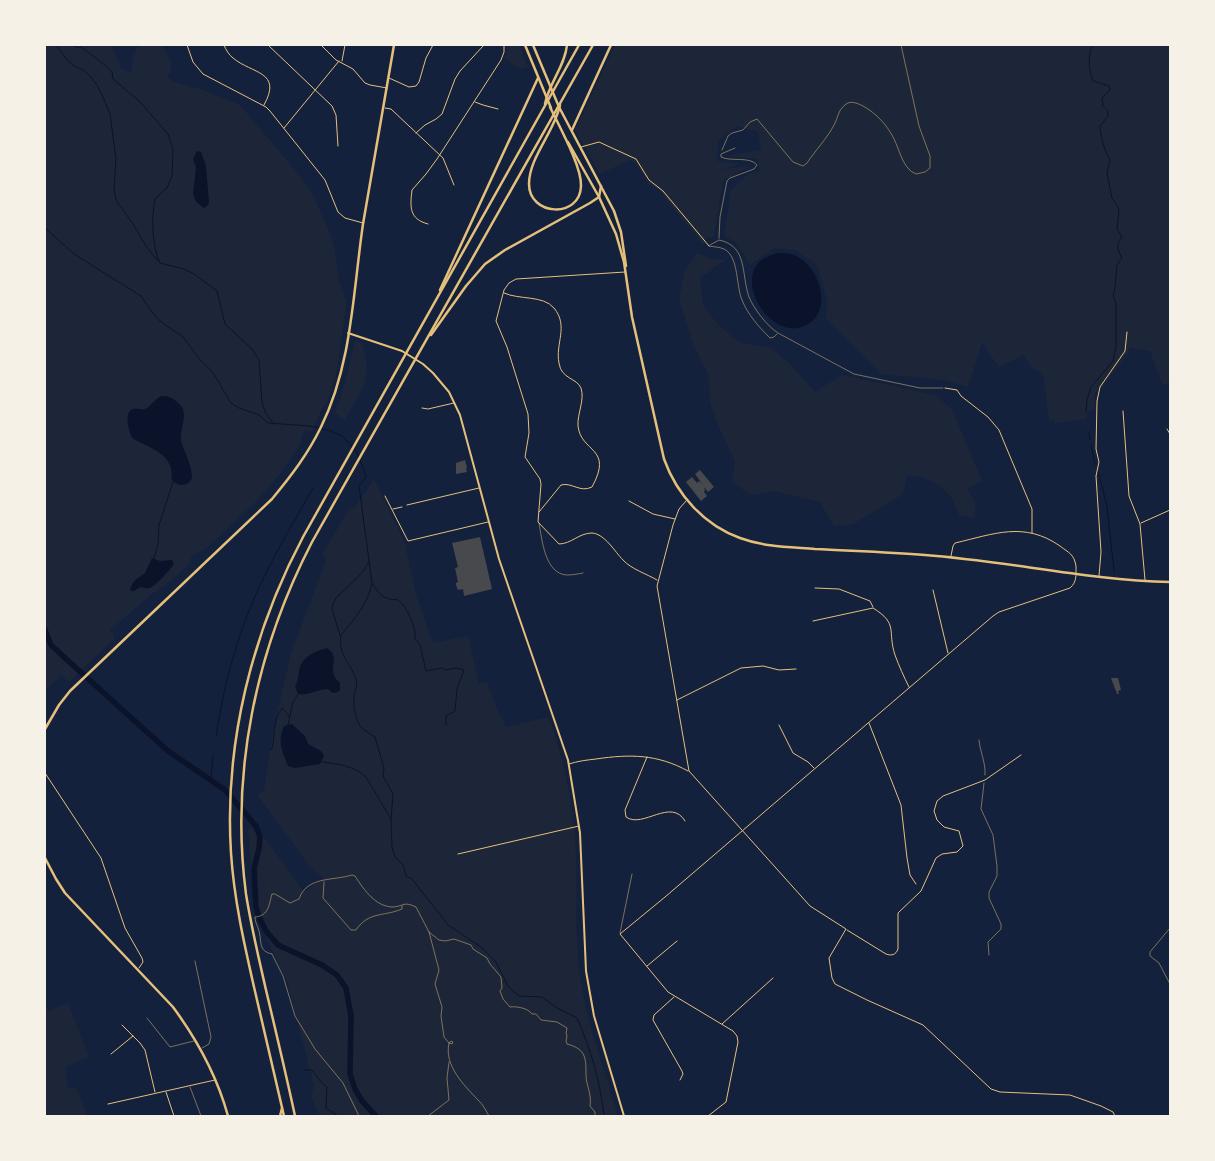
<svg xmlns="http://www.w3.org/2000/svg" width="1215" height="1161" viewBox="0 0 1215 1161" font-family="Merriweather,serif">
  <style>
    .green { fill: #1d2539 }
    .water { fill: #0b132b }
    .lines { fill: none; stroke-linecap: round; stroke-linejoin: round }
    .stream { stroke: #0b132b; stroke-width: 1 }
    .river { stroke: #0b132b; stroke-width: 5.5 }
    .building { fill: #48494c }
    .path { stroke: #e5c07b; stroke-width: 0.5 }
    .service { stroke: #e5c07b; stroke-width: 0.5 }
    .minor { stroke: #e5c07b; stroke-width: 1 }
    .secondary { stroke: #e5c07b; stroke-width: 2 }
    .primary { stroke: #e5c07b; stroke-width: 2.5 }
    .motorway { stroke: #e5c07b; stroke-width: 2.5 }
  </style>
  <rect width="100%" height="100%" fill="#14213d"/>
  <!-- green -->
  <g class="green">
    <path d="M45 45H111L121 68 130 72 132 70C132 61 134 53 139 45H162C168 57 176 65 167 77L175 82 203 90 240 105 294 169 312 193 329 231 335 250 339 281 345 298 347 300 336 376 326 406 324 405 312 431H304L300 444 294 454 279 475 254 504 204 550 193 554C191 556 191 559 190 562 185 570 161 589 152 594L110 630 114 635V639L69 682 61 675 45 691Z"/>
    <path d="M512 45H519L528 67 521 69 507 60 504 59 506 54 507 48Z"/>
    <path d="M615 45H1170V383L1162 385 1150 351 1129 348V352L1125 357 1101 389V385L1095 393 1094 410 1088 411 1086 419 1054 423V420L1049 421 1044 378 1038 370 1035 372 1023 355 999 367 982 343 968 387 943 380 881 374 826 319 827 301 817 265 795 250 774 248 750 265 736 242 724 236 731 190 748 174 760 171 757 159 726 156 761 150 758 132 737 126 718 141 717 161 741 164 722 169 751 166 723 181 714 237 706 238 703 246 694 232 669 204 661 191 648 184 637 164 630 160 600 174 575 130Z"/>
    <path d="M697 253 712 259 725 260 700 278 703 305 720 327 741 343 771 348 791 365 815 392 842 375 935 395 952 409 982 481 967 489 976 504 974 518 959 515C950 488 935 478 907 475L903 494 853 524 834 526 820 502 774 491 751 495 732 482 735 461 717 423 710 402 709 376 693 344 679 298 685 270Z"/>
    <path d="M355 341 361 342 363 347 366 362H367L365 381 366 382 345 420 335 413 345 383Z"/>
    <path d="M374 479 405 543 416 595 433 643 468 636 479 684 487 682 500 717H502L506 727 549 717C562 756 572 795 575 836 578 880 574 925 579 969 585 1019 604 1068 618 1116H320L311 1097 314 1085 286 978 259 922 252 877 248 828 261 833 304 892 323 878 308 864 257 795 264 790 273 732 291 653 326 561 323 553 350 508 354 509Z"/>
    <path d="M45 998 48 1011 68 1003 89 1057 66 1066 67 1088H76L88 1116H45Z"/>
  </g>
  <!-- water -->
  <g class="water">
    <path d="M197 151 201 152 206 166 209 202 208 205 204 208 196 202 193 194 196 167 193 159Z"/>
    <path d="M779 253C785 253 792 253 798 257 818 268 832 305 811 322 772 353 719 263 779 253Z"/>
    <path d="M161 396C167 396 171 397 176 401 193 413 177 428 182 444 186 455 192 467 192 478 188 487 178 487 172 480 171 476 172 472 171 468 166 451 145 446 132 438 129 431 123 412 133 409 137 408 142 410 145 409 151 406 155 399 161 396Z"/>
    <path d="M152 558 160 561 172 560 174 564C170 570 155 587 149 588 146 589 143 587 140 587L134 591H131L130 589 134 581 145 573Z"/>
    <path d="M327 648C343 659 324 669 340 683V690L337 692 333 693 328 689C318 689 308 696 298 694L295 687C298 680 298 677 299 671 302 656 314 652 327 648Z"/>
    <path d="M292 724 305 736 308 744 321 751 324 756 320 764 295 768 288 766C282 749 277 743 284 726Z"/>
  </g>
  <g class="lines">
    <!-- stream -->
    <g class="stream">
      <path d="M56 45 68 61 74 66 83 70 90 76 97 85 104 99 110 114 116 159 114 188 116 200 133 224 146 246 158 261"/>
      <path d="M72 45 80 48"/>
      <path d="M79 45 107 67 112 72 113 79 140 102 168 134 173 150 172 176 167 188 155 199C151 217 152 247 160 263L184 269 194 274 217 291 225 324 252 349 259 360 262 402 265 412 274 424"/>
      <path d="M45 228 74 254 141 296 152 312 160 321 183 337 201 361 212 371 231 403 239 408 259 415 268 423 310 426 331 431 342 436 356 451 363 467 366 477 359 486 372 583C368 604 354 619 341 635 337 653 351 664 356 679 358 687 354 691 354 698 353 704 355 716 358 722 360 729 369 733 375 737L384 768 383 776 393 794 391 820 392 847 395 857 403 865 406 876 412 879 448 925 481 947 496 962 508 986 519 996 542 997 557 1008 577 1018C590 1047 601 1084 604 1116"/>
      <path d="M1086 412 1087 400 1091 387 1113 361 1116 347V304L1113 296 1115 287 1117 265 1122 258C1118 250 1115 244 1122 237L1117 229 1119 209 1112 198 1107 173 1110 160C1104 150 1101 138 1100 126L1108 116V111L1103 106 1102 98 1110 90 1109 86 1093 81C1088 68 1088 58 1092 45"/>
      <path d="M1089 433 1090 439"/>
      <path d="M1091 444 1095 465"/>
      <path d="M1098 471 1107 506 1114 571"/>
      <path d="M154 558 158 544 159 525 173 482"/>
      <path d="M373 584C377 591 381 597 390 599 393 600 395 599 398 600 406 605 417 629 415 638L420 645 426 671 442 668 445 670 457 668 464 670 457 689 455 711 446 716V725"/>
      <path d="M340 635 332 609 333 604 336 598 362 573 369 562"/>
      <path d="M288 725 293 702 298 694"/>
      <path d="M216 737C224 682 239 629 263 579 278 548 296 518 313 488"/>
      <path d="M270 749H272C275 735 273 719 282 708L289 716"/>
      <path d="M322 762C339 764 354 766 366 777L391 819"/>
      <path d="M211 780 213 755"/>
      <path d="M304 1070H312L321 1082 327 1087 326 1108 338 1116"/>
    </g>
    <!-- river -->
    <path class="river" d="M45 630 51 645 64 657 168 751 225 790 256 826 260 837 259 849 254 868 256 907 259 917 266 931 278 945 322 965 337 975 346 988 351 1016 350 1074 355 1089 362 1101 376 1116"/>
  </g>
  <!-- building -->
  <g class="building">
    <path d="M465 460 467 468 466 469 467 472 456 474V463Z"/>
    <path d="M700 470 714 487 708 492 704 487 705 490 704 492 707 496 701 501 686 482 692 477 697 483 699 481 703 485 695 474Z"/>
    <path d="M480 537 492 589 464 596 463 589 458 590 456 585V583L458 582 455 568 458 567 452 543Z"/>
    <path d="M1111 678H1118L1121 690 1118 691 1119 694H1117Z"/>
  </g>
  <g class="lines">
    <!-- path -->
    <g class="path">
      <path d="M722 150 728 136 732 133 743 130 750 122 757 119 793 162 803 166 807 163C815 151 828 137 834 125 838 118 838 110 845 105 850 100 857 103 863 106 876 113 888 126 894 139 900 151 903 169 916 174L925 172 930 168V156L919 126 901 45"/>
      <path d="M979 740C980 752 986 763 985 775"/>
      <path d="M984 783 981 809 993 835 997 866V876L989 892V898L1001 924V929L988 942 989 955"/>
      <path d="M324 882 323 898 351 930H356C369 911 383 917 402 909V906"/>
      <path d="M1170 928 1150 952V956L1159 963 1170 984"/>
      <path d="M429 932 439 940 445 941 454 939 471 945 473 949 487 958 490 964 496 971 501 977 502 988 500 991 503 999 510 1007C516 1006 528 1008 532 1014H536L541 1020 557 1022 567 1028 566 1033 567 1036 566 1041 567 1044C586 1049 586 1058 586 1075 586 1085 592 1094 590 1106L595 1112V1116"/>
      <path d="M359 1116 343 1083 315 1049 295 1016 283 976 272 954C258 951 262 942 259 931 258 927 256 924 255 919V917C269 916 269 904 272 894H275L290 903 299 899C307 876 333 881 352 875L355 876C364 890 376 907 393 907 405 906 403 901 416 907L429 932 439 970 435 984 442 1007 441 1016 444 1037 449 1043 451 1041 453 1042 452 1044 449 1043C444 1066 464 1085 478 1100 483 1104 486 1111 489 1116"/>
      <path d="M428 1116 449 1100 447 1078 449 1062"/>
    </g>
    <!-- service -->
    <g class="service">
      <path d="M719 238 720 217 727 181 730 178 754 169 757 165C750 156 731 162 721 157V154L735 148"/>
      <path d="M710 245 719 240C748 246 741 274 749 297 754 309 767 326 778 333L854 374 920 388H943"/>
      <path d="M709 246C714 247 720 247 724 249 739 256 736 287 742 300 748 315 759 327 770 338L774 337 777 334"/>
      <path d="M539 523C542 540 545 574 567 575 572 575 578 574 583 573"/>
      <path d="M620 933 632 874"/>
      <path d="M195 961 211 1037 209 1044 202 1048"/>
      <path d="M147 1018 170 1047 194 1041"/>
      <path d="M190 1087 201 1116"/>
    </g>
    <!-- minor -->
    <g class="minor">
      <path d="M187 45 193 62 203 74 266 107 270 111 325 180 338 212 345 218 363 223"/>
      <path d="M224 45C226 50 229 55 233 58 252 74 283 71 264 105"/>
      <path d="M268 45 332 106 336 115 338 146"/>
      <path d="M321 45 336 60 353 69 365 83 370 85 387 88"/>
      <path d="M342 61 345 45"/>
      <path d="M389 78 409 87 416 86 419 82 426 58 433 45"/>
      <path d="M475 102 483 105 498 109"/>
      <path d="M385 108 391 109 443 158 454 185"/>
      <path d="M284 128 339 61"/>
      <path d="M416 133 425 125 436 119 442 114 455 79 460 71 484 45"/>
      <path d="M581 147 599 142 636 159 649 180 663 191 709 246"/>
      <path d="M428 224C409 219 410 207 412 190L426 174 437 159 501 60 504 52V45"/>
      <path d="M625 272 516 279 509 283 504 290 496 321 507 347 528 414 529 433 525 457 540 479 541 484 538 522 559 544C571 544 579 533 592 533 605 534 615 552 623 560 631 569 647 574 657 580"/>
      <path d="M504 293C519 300 543 295 554 308 569 326 555 344 559 363 561 379 577 378 581 388 585 400 577 414 578 426 581 453 614 447 592 487 580 493 572 482 561 485L539 512"/>
      <path d="M945 388 957 390 961 396 988 417 999 430 1032 509V533"/>
      <path d="M422 408 428 409 454 403"/>
      <path d="M1123 411 1129 496 1140 524 1145 580"/>
      <path d="M1167 429 1170 434"/>
      <path d="M385 496 408 541 488 522"/>
      <path d="M629 501 653 514 675 519"/>
      <path d="M686 501 679 509 673 525 657 586 689 771 810 906 846 929 829 958 832 978 835 984 867 1000 923 1025 991 1089 1000 1092 1070 1095 1101 1106 1113 1112 1115 1116"/>
      <path d="M407 505 479 488"/>
      <path d="M393 509 402 507"/>
      <path d="M1141 523 1170 510"/>
      <path d="M1099 576 1101 552 1096 476 1099 462 1096 449 1097 401 1100 387 1125 351 1127 332"/>
      <path d="M815 588 839 589 870 601 873 607"/>
      <path d="M933 590 948 653"/>
      <path d="M813 621 873 608C899 624 887 631 895 655 899 666 904 677 909 687"/>
      <path d="M677 700 741 668 763 666 779 670 796 669"/>
      <path d="M869 723 901 805 907 858 910 875 916 884"/>
      <path d="M779 725 793 753 808 762 814 768"/>
      <path d="M647 757 625 810 626 817C643 829 671 797 685 821"/>
      <path d="M569 764C578 761 587 760 596 759 630 754 657 754 688 771"/>
      <path d="M45 773 101 858 125 928 142 958 143 962 139 968"/>
      <path d="M458 854 579 826"/>
      <path d="M847 930 886 954C891 956 896 955 898 949V913L921 891 936 858 942 854 957 852 963 846 959 831 944 827 937 820 934 811 937 801 943 796 985 780 1021 755"/>
      <path d="M647 966 677 941"/>
      <path d="M674 997 654 1015 653 1020 682 1071 683 1074 680 1080"/>
      <path d="M722 1024 773 978"/>
      <path d="M122 1025 140 1043 145 1050 155 1092"/>
      <path d="M111 1054 133 1036"/>
      <path d="M166 1092 174 1116"/>
      <path d="M108 1104 215 1080"/>
      <path d="M708 1116 726 1102 738 1042 737 1036 733 1031 668 992 620 934 665 897 993 616 999 612 1070 588C1077 582 1076 575 1076 566 1074 554 1069 553 1060 546 1024 521 994 534 955 543L953 546 951 556"/>
    </g>
    <!-- secondary -->
    <path class="secondary" d="M348 333 402 351 423 364 433 373 449 392 460 415 499 559 568 760 580 833 586 971 594 1016 624 1116"/>
    <!-- primary -->
    <g class="primary">
      <path d="M525 45 551 108"/>
      <path d="M533 45 559 107 614 211 621 232 626 266"/>
      <path d="M568 142 599 197 616 234 624 262 632 317 664 459C677 495 704 525 740 538 764 547 790 547 815 549 852 551 888 552 925 555 1007 561 1088 580 1170 582"/>
      <path d="M45 729 59 705 70 691 272 499C291 476 308 454 321 427 352 365 353 292 363 224 373 164 384 105 394 45"/>
      <path d="M45 858 56 879 65 893 173 1007C198 1041 217 1076 228 1116"/>
    </g>
    <!-- motorway -->
    <g class="motorway">
      <path d="M545 104C549 83 565 66 567 45"/>
      <path d="M550 107C559 126 582 167 581 186 580 219 529 216 529 184 529 157 555 131 560 105"/>
      <path d="M572 130 611 45"/>
      <path d="M440 290 538 78"/>
      <path d="M431 335 466 286 485 264 505 250 590 203 599 197 601 186"/>
      <path d="M280 1116 282 1108"/>
      <path d="M284 1116C274 1073 264 1030 254 987 244 943 234 899 231 853 224 744 252 633 303 537L579 45"/>
      <path d="M295 1116C286 1074 276 1032 266 990 259 959 251 926 246 894 230 773 256 650 312 542L593 45"/>
    </g>
  </g>
  <!-- border -->
  <rect width="1215" height="1161" fill="none" stroke="#f6f1e7" stroke-width="92"/>
</svg>
